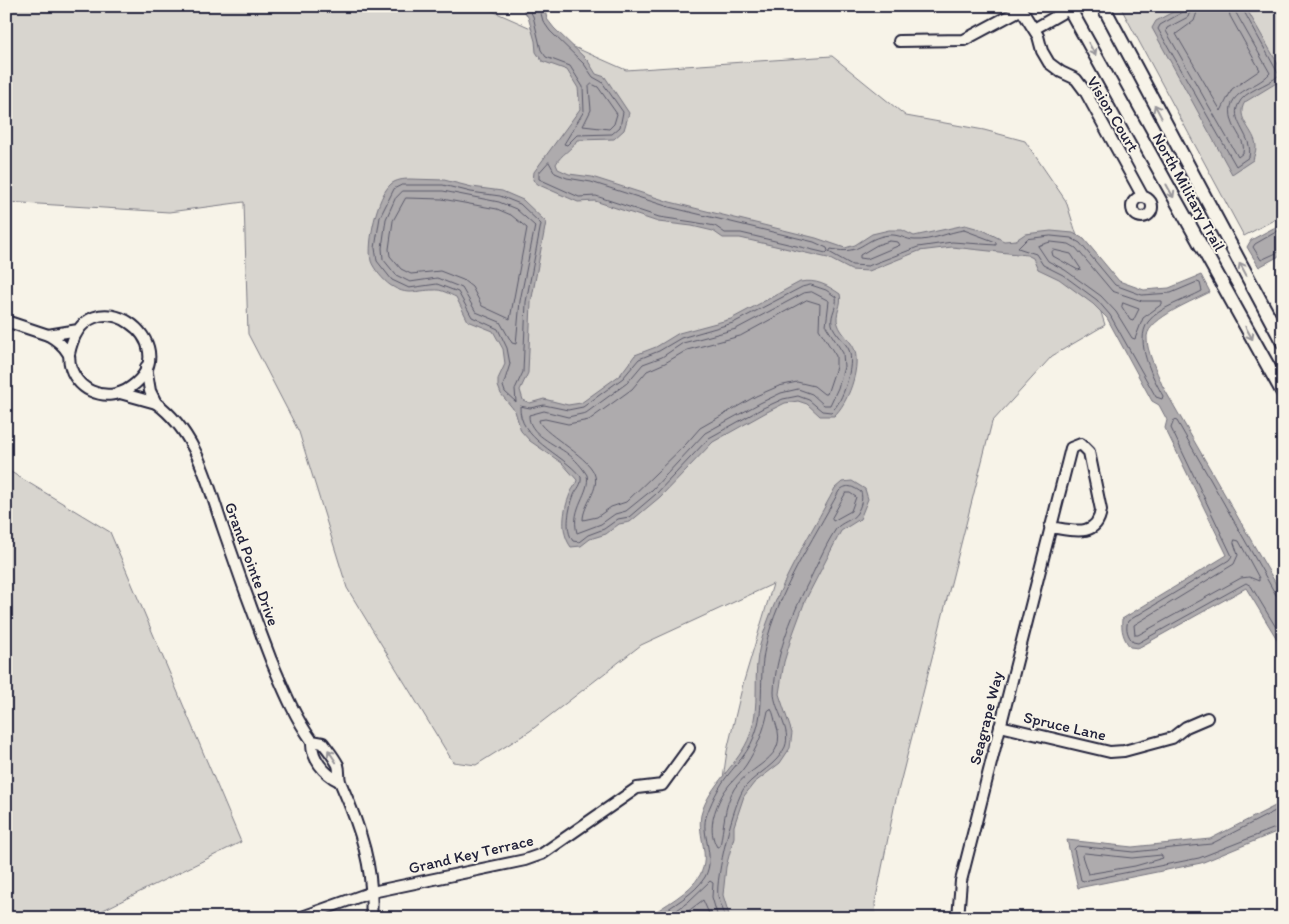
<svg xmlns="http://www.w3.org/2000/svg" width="1289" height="924" viewBox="0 0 1289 924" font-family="Itim,sans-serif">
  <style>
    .green { fill: #d8d5cf; stroke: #7d7c85 }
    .water { fill: #aeabad; stroke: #76747f }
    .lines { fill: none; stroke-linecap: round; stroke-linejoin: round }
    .shore { stroke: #5a5969; stroke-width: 1 }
    .minor-casing { stroke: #22223b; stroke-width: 14 }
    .major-casing { stroke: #22223b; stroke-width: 16 }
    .minor { stroke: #f7f3e8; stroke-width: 10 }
    .major { stroke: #f7f3e8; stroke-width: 12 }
    .oneway { stroke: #97959a }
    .labels { text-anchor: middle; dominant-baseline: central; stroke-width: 4; stroke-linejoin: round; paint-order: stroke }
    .street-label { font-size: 16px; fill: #22223b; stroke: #f7f3e8 }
  </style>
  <rect width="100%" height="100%" fill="#f7f3e8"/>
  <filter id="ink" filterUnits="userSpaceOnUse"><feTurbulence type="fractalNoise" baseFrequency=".02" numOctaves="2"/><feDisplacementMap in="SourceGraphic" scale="10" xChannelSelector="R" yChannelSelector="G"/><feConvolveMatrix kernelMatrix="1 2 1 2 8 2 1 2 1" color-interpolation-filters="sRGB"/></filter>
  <g filter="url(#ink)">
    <!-- green -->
    <g class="green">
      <path d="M6 6H481L626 70 832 56 906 116 984 130 1025 141 1066 201 1105 325 1052 356 992 422 895 803 875 903 876 918H703L727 751 743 684 773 584 641 645 530 731 476 765 453 762 347 588 299 432 248 334 244 202 169 212 6 202Z"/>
      <path d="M1124 6H1283V215L1244 236 1121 8Z"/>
      <path d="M6 469 110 532 241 842 87 918H6Z"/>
    </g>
    <!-- water -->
    <g class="water">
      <path d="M521 6H544L547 19 554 28 588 61 596 74 605 77 629 113 624 130 614 139 577 140C572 150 561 154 556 164L558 169 569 174 592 177 670 202 816 238 845 248 855 245 872 234 889 230H902L914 236 965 225 983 230 1004 241 1016 240 1025 234 1051 231 1073 233 1084 239 1119 281 1144 290 1169 288 1201 275 1210 292C1195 300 1149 318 1147 336 1146 351 1157 371 1162 385L1283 596V649L1246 588 1138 648 1130 647C1123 638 1121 630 1122 619L1227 555 1165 428 1167 420 1159 405 1152 401 1107 318 1093 304 1059 279 1038 269 1033 258 1027 255 952 247 919 251 869 271 851 270 828 258 740 238H723L713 231 692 226 658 222 595 201 578 202 539 185 533 180 534 172 580 109 578 88 567 70 542 61 536 52 535 41 528 17Z"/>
      <path d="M1184 6H1245L1283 73V79L1245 102C1234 119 1256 131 1256 147 1256 151 1254 156 1253 160L1232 174 1152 28 1156 21Z"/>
      <path d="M410 179 444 180 472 187 502 191 523 200 546 222 531 303 528 373 520 390 523 400 530 403 544 399 568 405 581 403 620 375 635 355 656 347 679 333 731 319 800 282C816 279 827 285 840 294 843 305 834 314 838 324 841 334 852 341 855 351 860 370 848 403 834 416H820L807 404 798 401 785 403 765 413 713 442 660 497 630 522 619 524 606 534 590 539 581 546 571 547C560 532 563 511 570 494 572 488 576 486 577 480L562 463 530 441 521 431 515 411 501 394 498 386V379L505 364 503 349 493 331 468 321 456 297C449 294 441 289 434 290 415 290 408 297 390 285 384 281 373 268 371 261 367 243 377 196 391 184 396 180 403 179 410 179Z"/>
      <path d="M1283 223V254L1259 267 1247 247 1251 240Z"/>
      <path d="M852 481 865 489 868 499 860 519 841 531 805 601 791 639 784 662 779 694 792 733 790 748 780 763 754 783 744 796 734 826V837L726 867 723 895 730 918H647C664 905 690 893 700 875 711 855 697 836 701 815 709 784 739 765 750 735 761 705 752 675 760 645 776 588 808 539 835 488L842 482Z"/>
      <path d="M1283 802 1281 830 1201 863 1078 888 1067 840 1132 847 1210 839Z"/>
    </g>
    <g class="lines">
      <!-- shore -->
      <g class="shore">
        <path d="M527 6 533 16 541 50 546 57 570 66 583 87 584 111 564 144 567 145 577 135 612 134 620 127 623 112 602 82 593 77 584 64 550 31 543 21 539 6"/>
        <path d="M1185 6 1183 12 1160 25 1158 29 1236 166 1249 157C1254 137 1230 122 1238 105 1244 90 1268 86 1279 75L1241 6"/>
        <path d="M1192 6 1188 17 1167 28 1166 31 1238 157 1243 153C1246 141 1235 132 1232 121 1223 90 1256 90 1270 73L1236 13 1235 6"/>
        <path d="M1199 6 1194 21 1176 34 1221 111 1232 89 1260 70 1230 16 1228 6"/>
        <path d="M592 84 598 87 617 114 614 124 609 129 583 126 591 110 589 87Z"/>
        <path d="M549 162 555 173 567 178 591 182 669 207 814 242 827 248 828 251 826 253 741 233H725L715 226 693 222 659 217 596 196 579 197 539 179V173Z"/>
        <path d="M402 185H443L471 192 500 196 520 204 541 224 526 302 523 372 515 389 516 402 505 392 503 386 510 364 507 348 498 329 472 317 458 292 437 284 409 288 392 280 377 261 375 248 380 217 394 189Z"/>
        <path d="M403 191H443L499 202 516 209 535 226 520 301 516 344 512 343 500 322 476 312 462 288 437 278 410 282 396 275 383 259 382 248 386 219 395 199Z"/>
        <path d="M406 198 442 199 497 209 511 215 527 228 510 319 482 306 472 287 463 280 440 271 411 274 401 269 390 256 389 249 393 221Z"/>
        <path d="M1283 228 1255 244 1253 247 1261 260 1283 250"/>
        <path d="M964 230 996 242V245L952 242 918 247 868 266 852 265 829 252 831 249C863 256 862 238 889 235 899 234 906 240 915 240 932 241 948 232 964 230Z"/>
        <path d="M1051 236 1071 238 1080 243 1115 285 1142 295 1171 293 1197 282 1200 283 1202 291C1186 300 1159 307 1148 322 1134 342 1153 378 1163 396L1162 399 1156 397 1110 315 1097 300 1063 275 1043 265 1036 254 1018 248 1027 239Z"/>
        <path d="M890 241 898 242 900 245 867 259 860 258V255L877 245Z"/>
        <path d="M1051 242 1069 244 1076 248 1112 291 1142 301H1162V304L1143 318 1135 339 1132 338 1116 312 1101 296 1065 270 1048 261 1038 246Z"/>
        <path d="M1054 250 1071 254 1081 269 1078 270 1053 256 1052 252Z"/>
        <path d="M811 285 826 290 836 297C838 306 830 314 832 324 834 333 845 341 849 350 855 364 843 403 831 412L822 411 809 400 798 396 783 399 763 408 709 438 656 494 629 517 618 519 604 529 588 535 579 542 573 541C564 529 569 508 574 495 577 488 582 486 581 477 562 453 518 439 520 406L530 408 544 405 568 410 583 407 623 378 639 359 659 351 681 338 733 323 802 287Z"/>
        <path d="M812 292 829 301 826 326 843 353 844 367 838 388 830 405H824L812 394 798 389 781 393 760 403 705 433 652 490 626 511 615 514 601 524 577 533C570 507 591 493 587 475 582 467 575 459 568 454 555 444 528 434 529 415L544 411 568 417 586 413 627 383 643 364 662 357 683 343 736 329 804 293Z"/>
        <path d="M807 300 820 304 819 329 836 356V367L827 394H824L814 386 797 382 779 386 756 396 700 428 686 444 626 502 611 507 597 517 583 520C583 504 601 489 594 473 587 455 539 431 539 420L545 419 568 424 589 420 632 389 647 371 665 363 687 350 740 336Z"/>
        <path d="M1123 303 1139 309 1133 321 1130 320 1122 307Z"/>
        <path d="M846 493H850L856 497 851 511 833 521 832 518Z"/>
        <path d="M1235 540 1239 541 1259 578V581L1249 577 1241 578 1138 635H1135L1134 625 1234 564 1238 555 1234 543Z"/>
        <path d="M1283 598 1276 595 1177 421 1174 420 1171 428 1232 556 1229 560 1128 621C1125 629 1128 636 1133 642L1138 643 1246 583 1251 586 1283 639"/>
        <path d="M771 709C774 713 774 719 776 724 789 760 750 764 734 789 724 806 724 827 720 846L717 847C707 830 714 809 724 792 730 782 740 775 746 765 757 748 764 731 768 711Z"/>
        <path d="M1283 807 1211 844 1133 852 1077 846 1074 849 1081 880 1084 881 1199 858 1283 825"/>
        <path d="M1085 853 1132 858 1161 855 1163 858 1135 866 1088 874 1082 856Z"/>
        <path d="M655 918C671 906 695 894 705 877 717 855 699 834 707 814 710 806 714 797 718 790 728 771 746 758 754 737 766 708 758 678 765 648 778 591 812 542 839 491 847 483 853 487 861 492 863 499 861 506 857 513 852 521 841 522 836 529 824 547 816 568 806 587 791 618 775 657 774 692 774 710 792 729 785 747 777 765 757 773 745 787 734 800 715 879 718 896 720 904 724 910 725 918"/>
        <path d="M666 918 688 902 710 881 713 883 712 897 718 918"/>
        <path d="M679 918 703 900 711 918"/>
      </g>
      <defs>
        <g id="minor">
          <path d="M1019 6 1038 36 1042 51 1049 63 1061 72 1076 79 1085 91 1143 197"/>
          <path d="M1034 29 1074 6"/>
          <path d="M899 41 964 40 1020 10"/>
          <circle cx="1142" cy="207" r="10"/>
          <path d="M6 321 48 335"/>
          <path d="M69 354C86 269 191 344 131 387 119 396 104 397 91 391 80 386 72 375 70 364 69 361 70 356 68 353 64 346 55 339 48 335L78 330"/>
          <path d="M120 393 156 403 150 391 146 367"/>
          <path d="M156 403C197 433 207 482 223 528 238 572 254 616 271 660 283 688 294 716 312 741 311 758 324 774 339 781"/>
          <path d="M1000 726 1110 752 1124 751 1172 738 1186 727 1207 718"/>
          <path d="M312 741 323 743C328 750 334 757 338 765 340 771 338 778 341 784 360 827 375 870 371 918"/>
          <path d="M299 918 372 892 525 860 542 854 637 788 662 785 689 748"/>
          <path d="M958 918 961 881 1058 499 1071 448 1081 444 1089 452 1101 510C1097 539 1071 530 1050 527"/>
        </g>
        <g id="major">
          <path d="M1068 6 1283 393"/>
          <path d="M1103 6 1283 343"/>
        </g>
      </defs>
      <!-- minor casing -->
      <use href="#minor" class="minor-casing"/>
      <!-- major casing -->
      <use href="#major" class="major-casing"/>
      <!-- minor -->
      <use href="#minor" class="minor"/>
      <!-- major -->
      <use href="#major" class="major"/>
    </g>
    <!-- one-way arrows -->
    <defs><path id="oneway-shaft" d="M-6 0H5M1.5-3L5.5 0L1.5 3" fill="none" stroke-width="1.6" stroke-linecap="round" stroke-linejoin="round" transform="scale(1.25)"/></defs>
    <g class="oneway">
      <use href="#oneway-shaft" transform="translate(1092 49) rotate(61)"/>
      <use href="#oneway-shaft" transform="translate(1158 111) rotate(-118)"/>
      <use href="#oneway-shaft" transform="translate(1170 191) rotate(61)"/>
      <use href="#oneway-shaft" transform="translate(1243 269) rotate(-118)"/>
      <use href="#oneway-shaft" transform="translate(1249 333) rotate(61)"/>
      <use href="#oneway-shaft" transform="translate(332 756) rotate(-123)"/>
    </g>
  </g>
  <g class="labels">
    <!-- street labels -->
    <g class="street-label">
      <text transform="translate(1113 114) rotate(59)">Vision Court</text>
      <text transform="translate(1189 192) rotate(61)">North Military Trail</text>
      <text transform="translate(252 564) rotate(70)">Grand Pointe Drive</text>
      <text transform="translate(986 718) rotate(-76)">Seagrape Way</text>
      <text transform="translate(1065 726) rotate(13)">Spruce Lane</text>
      <text transform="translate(471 854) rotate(-13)">Grand Key Terrace</text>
    </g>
  </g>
  <!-- margin -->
  <rect width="1289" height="924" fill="none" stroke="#f7f3e8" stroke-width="25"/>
  <rect x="12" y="12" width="1264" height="899" fill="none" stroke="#22223b" stroke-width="2" filter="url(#ink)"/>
</svg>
